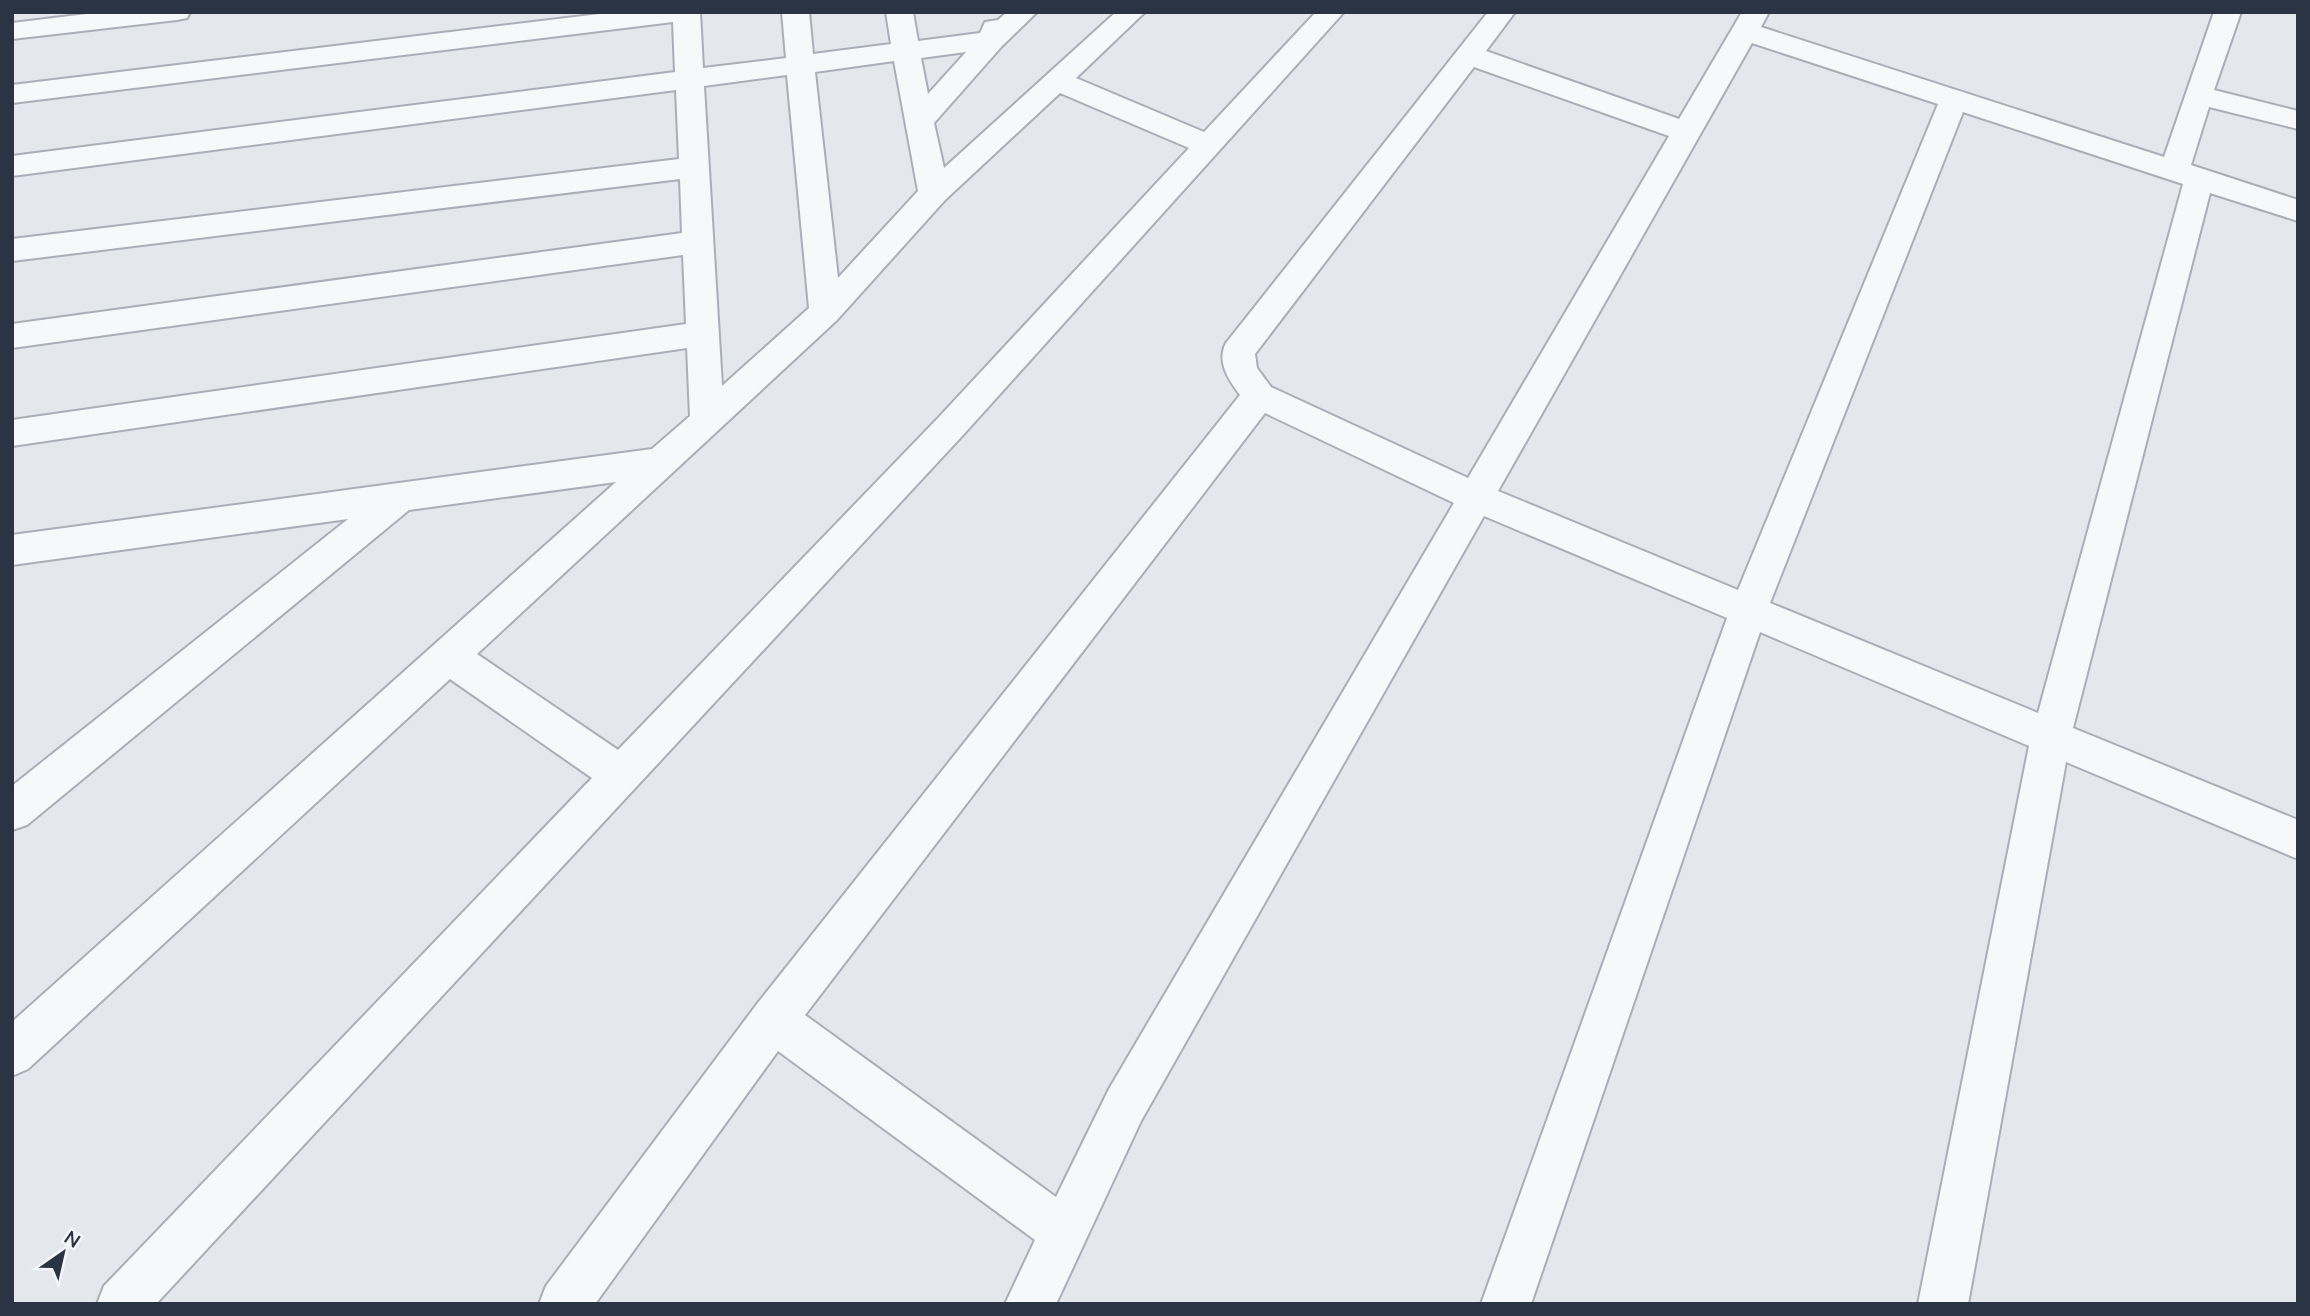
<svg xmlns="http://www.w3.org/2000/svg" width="2310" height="1316" viewBox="0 0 2310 1316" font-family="'Nunito Sans',sans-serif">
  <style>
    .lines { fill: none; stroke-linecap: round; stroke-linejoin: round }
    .minor-casing { stroke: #a9aeb7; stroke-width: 4 }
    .minor { fill: #f7f8fa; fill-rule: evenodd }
  </style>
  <rect width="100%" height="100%" fill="#e4e7ec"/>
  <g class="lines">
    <defs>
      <g id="minor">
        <path d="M103 12H190L187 18 177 20 12 39V23Z"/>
        <path d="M616 12H700L703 68 786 58 782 12H809L813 54 891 44 886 12H913L918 41 980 33 985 22 998 20 1007 12H1037L1002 46 934 123 944 168 1116 12H1145L1076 78 1204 132 1316 12H1344L963 435 156 1304H97L104 1286 592 778 450 679 28 1069 12 1076V1022L616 482 409 510 27 825 12 830V786L348 519 12 565V535L652 449 690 416 687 348 12 446V420L686 324 683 255 12 348V324L682 233 680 179 12 261V239L679 159 676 90 12 176V156L675 72 673 22 12 103V85ZM966 52 928 94 921 58ZM894 61 918 191 838 278 815 72ZM787 75 809 308 722 386 704 86ZM1060 93 1189 148 939 417 618 750 477 654 837 320 945 200Z"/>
        <path d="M1488 12H1515L1486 51 1679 119 1742 12H1769L1761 27 2164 157 2214 12H2241L2214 90 2298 111V129L2209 107 2191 165 2298 200V221L2210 193 2073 728 2298 820V859L2066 762 1968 1304H1918L2029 746 1760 632 1531 1304H1481L1727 618 1484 516 1141 1121 1056 1304H1005L1035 1240 778 1051 595 1304H539L546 1286 757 1004 1240 395C1229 380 1216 362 1226 343ZM1752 43 1938 104 1738 590 1498 491ZM1474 67 1669 136 1468 478 1271 387 1257 368 1255 354ZM1963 112 2183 184 2038 713 1770 603ZM1265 413 1454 503 1109 1089 1056 1197 805 1015Z"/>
      </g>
    </defs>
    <!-- minor casing -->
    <use href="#minor" class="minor-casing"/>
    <!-- minor -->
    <use href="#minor" class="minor"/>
  </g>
  <!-- border -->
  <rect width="2310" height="1316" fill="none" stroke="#2b3445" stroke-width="28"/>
  <!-- north arrow -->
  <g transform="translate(63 1253) rotate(34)" stroke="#f4f6f9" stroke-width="5" paint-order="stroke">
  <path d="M0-5L12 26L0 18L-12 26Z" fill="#2b3445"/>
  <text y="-10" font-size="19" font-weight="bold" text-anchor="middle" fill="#2b3445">N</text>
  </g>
</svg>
